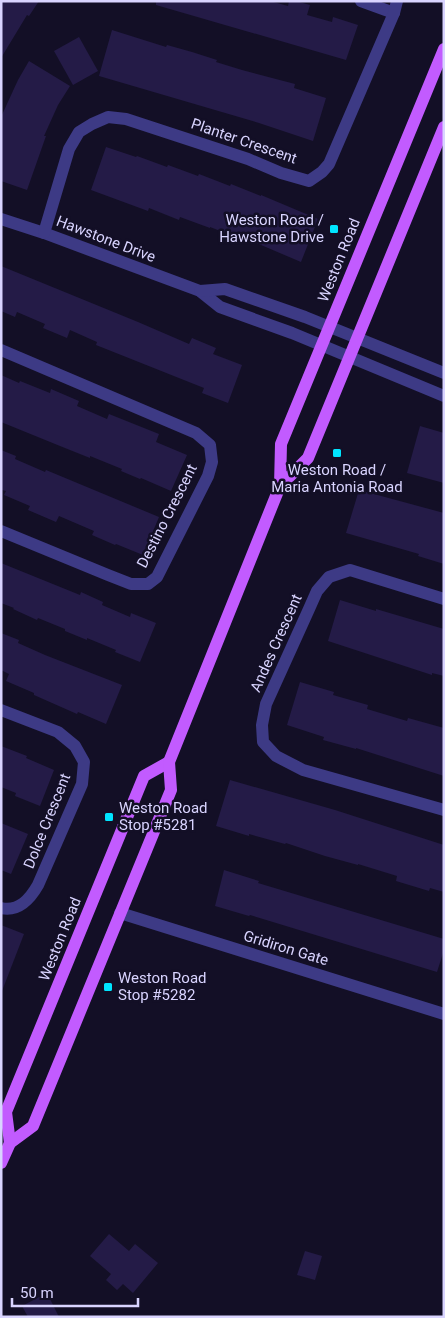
<svg xmlns="http://www.w3.org/2000/svg" width="445" height="1318" viewBox="0 0 445 1318" font-family="Roboto,sans-serif">
  <style>
    .building { fill: #241b47 }
    .lines { fill: none; stroke-linecap: round; stroke-linejoin: round }
    .minor { stroke: #3d3a85; stroke-width: 12 }
    .major { stroke: #c25bff; stroke-width: 12 }
    .poi-dot { fill: #00e5ff; stroke: #130f26; stroke-width: 2 }
    .labels { text-anchor: middle; dominant-baseline: central; stroke-width: 5; stroke-linejoin: round; paint-order: stroke }
    .street-label { font-size: 15px; fill: #d9d4ff; stroke: #130f26 }
    .poi-label { font-size: 15px; fill: #d9d4ff; stroke: #130f26; text-anchor: start }
  </style>
  <rect width="100%" height="100%" fill="#130f26"/>
  <!-- building -->
  <g class="building">
    <path d="M1 1H39L29 16 27 15 1 58Z"/>
    <path d="M156 1H270L288 6 289 1H296L310 5 307 15 332 22 333 17 358 25 346 60 156 5Z"/>
    <path d="M112 30 166 47 167 45 192 52 217 60 216 62 242 70 295 84 294 88 326 98 313 141 259 123 99 76Z"/>
    <path d="M79 37 98 71 73 85 54 51Z"/>
    <path d="M29 61 70 86 58 105 44 136H46L27 190 1 181V117L18 80Z"/>
    <path d="M106 147 136 157 137 156 167 167 168 165 198 176 199 174 230 186 231 184 261 196V195L318 219 301 262 242 237 241 239 210 227V228L180 217 179 220 149 208 148 211 91 190Z"/>
    <path d="M1 266 138 322 189 344 192 338 216 348 213 354 242 365 228 403 202 393 204 388 96 345 97 342 70 330 67 338 43 328 45 324 17 312 15 317 1 311Z"/>
    <path d="M1 375 19 383 20 381 50 393 51 389 79 401 77 406 107 419 109 414 159 434 156 442 187 455 171 491 141 478 140 479 121 471 122 469 90 456V458L60 446 1 422Z"/>
    <path d="M420 426 444 433V483L407 473Z"/>
    <path d="M1 450 16 456 15 459 45 472 46 470 159 517 143 555 116 544 115 545 92 535 94 531 59 516 56 522 28 510 30 506 4 495 6 491 2 490 1 491Z"/>
    <path d="M359 490 444 513V564L418 556 419 554 346 533Z"/>
    <path d="M1 563 80 595 81 592 103 602 102 605 130 617 131 613 156 623 140 662 115 652 116 650 87 638V640L65 631V629L38 618 37 620 13 609 14 608 1 603Z"/>
    <path d="M340 600 376 611V609L444 629V676L432 673V675L328 641Z"/>
    <path d="M1 633 19 640 18 643 45 655 122 685 106 724 78 712 77 714 34 695V693L6 681 9 674 1 670Z"/>
    <path d="M300 682 334 692 333 695 368 705 367 709 407 721 408 718 444 728V776L356 748V749L323 740 324 737 287 725Z"/>
    <path d="M1 746 27 756 26 758 54 770 40 806 15 796 16 793 1 787Z"/>
    <path d="M230 780 335 810 444 845V892L430 888 429 891 396 881 397 876 358 864V865L325 856 286 843 285 844 249 834V836L216 826Z"/>
    <path d="M1 823 28 834 11 874 1 870Z"/>
    <path d="M224 870 259 881 258 883 444 939V950L437 972 250 915 249 916 215 906Z"/>
    <path d="M1 925 24 934 2 991 1 990Z"/>
    <path d="M109 1234 129 1251 135 1244 158 1263 133 1293 123 1284 117 1290 106 1280 111 1274 90 1256Z"/>
    <path d="M305 1251 322 1256 315 1280 297 1275Z"/>
    <path d="M47 1293 59 1317H28L22 1306Z"/>
  </g>
  <g class="lines">
    <!-- minor -->
    <g class="minor">
      <path d="M361 1 394 13"/>
      <path d="M1 219 44 233 200 291 220 307 292 333 444 396"/>
      <path d="M44 233 69 149 79 132 92 124 108 117 126 119 248 159 281 173 309 181 322 172 329 164 394 13 397 1"/>
      <path d="M200 291 225 289 305 317 444 373"/>
      <path d="M1 350 196 433 210 445 212 462 208 476 157 577 148 584H131L108 575 1 531"/>
      <path d="M444 599 350 570 329 577 317 591 309 609 266 704 262 725 263 742 276 756 303 770 444 810"/>
      <path d="M1 710 58 732 75 746 84 762 82 784 38 885C30 899 19 912 1 908"/>
      <path d="M120 913 444 1014"/>
    </g>
    <!-- major -->
    <g class="major">
      <path d="M280 486 308 458 444 127"/>
      <path d="M10 1143 6 1112 144 776 169 762"/>
      <path d="M1 1163 10 1143 33 1126 171 790 169 762 280 486 281 444 444 49"/>
    </g>
  </g>
  <!-- markers -->
  <g class="poi-dot">
    <rect x="329" y="224" width="10" height="10" rx="2.5"/>
    <rect x="332" y="448" width="10" height="10" rx="2.5"/>
    <rect x="104" y="812" width="10" height="10" rx="2.5"/>
    <rect x="103" y="982" width="10" height="10" rx="2.5"/>
  </g>
  <g class="labels">
    <!-- street labels -->
    <g class="street-label">
      <text transform="translate(244 141) rotate(19)">Planter Crescent</text>
      <text transform="translate(106 239) rotate(21)">Hawstone Drive</text>
      <text transform="translate(339 260) rotate(-68)">Weston Road</text>
      <text transform="translate(167 516) rotate(-63)">Destino Crescent</text>
      <text transform="translate(276 643) rotate(-66)">Andes Crescent</text>
      <text transform="translate(47 821) rotate(-68)">Dolce Crescent</text>
      <text transform="translate(60 939) rotate(-68)">Weston Road</text>
      <text transform="translate(286 948) rotate(17)">Gridiron Gate</text>
    </g>
    <!-- poi labels -->
    <g class="poi-label">
      <text x="324" y="220" text-anchor="end">Weston Road /<tspan x="324" dy="17">Hawstone Drive</tspan></text>
      <text x="337" y="470" text-anchor="middle">Weston Road /<tspan x="337" dy="17">Maria Antonia Road</tspan></text>
      <text x="119" y="808">Weston Road<tspan x="119" dy="17">Stop #5281</tspan></text>
      <text x="118" y="978">Weston Road<tspan x="118" dy="17">Stop #5282</tspan></text>
    </g>
  </g>
  <!-- border -->
  <rect width="445" height="1318" fill="none" stroke="#d9d4ff" stroke-width="5"/>
  <!-- scale -->
  <path d="M12 1298v8h126v-8" fill="none" stroke="#d9d4ff" stroke-width="2.5"/>
  <text x="20" y="1298" font-size="15" fill="#d9d4ff" stroke="#130f26" stroke-width="4" paint-order="stroke">50 m</text>
</svg>
